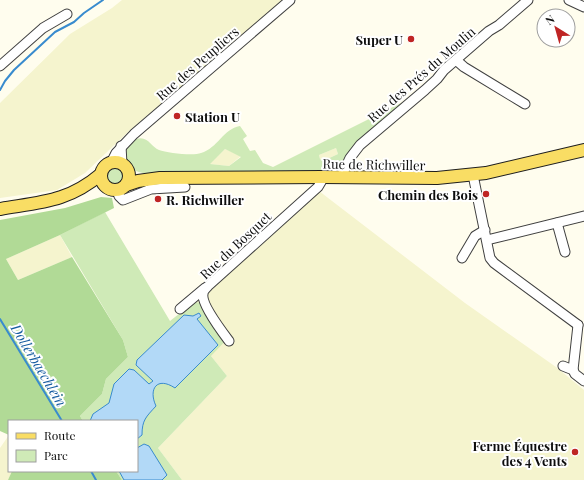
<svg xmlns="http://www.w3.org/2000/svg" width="584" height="480" viewBox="0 0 584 480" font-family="'Playfair Display',serif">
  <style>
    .farmland { fill: #f5f4ce }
    .green { fill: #cfeab7; fill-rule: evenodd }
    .forest { fill: #b1da96 }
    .water { fill: #b2d9f7; stroke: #398bce }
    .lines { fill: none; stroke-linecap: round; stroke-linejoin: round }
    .stream { stroke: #398bce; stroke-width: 2 }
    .minor-casing { stroke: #404040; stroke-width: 11 }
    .major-casing { stroke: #1e1e1e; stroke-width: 14 }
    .minor { stroke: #fff; stroke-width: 9 }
    .major { stroke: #f9dd64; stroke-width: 12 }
    .poi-dot { fill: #bf2524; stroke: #fff; stroke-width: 1.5 }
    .labels { text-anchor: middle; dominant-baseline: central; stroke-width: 4; stroke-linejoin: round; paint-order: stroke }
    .poi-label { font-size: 13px; font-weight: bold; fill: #0d0d0d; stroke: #fff; text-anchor: end }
    .street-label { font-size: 13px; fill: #0d0d0d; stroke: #fff }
    .water-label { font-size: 14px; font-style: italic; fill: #165ca0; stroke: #fff }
  </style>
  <rect width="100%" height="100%" fill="#fffdee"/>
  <!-- farmland -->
  <g class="farmland">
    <path d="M122 0H284L129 131 85 173 57 190 0 198V103L70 34 112 8Z"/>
    <path d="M336 148 338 154 323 161 320 159 319 155Z"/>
    <path d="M225 149 241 156 229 166 209 164Z"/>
    <path d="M319 191 465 303 556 367 584 390V480H182L158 448 227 376 211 356 194 302Z"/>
    <path d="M60 235 72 257 18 280 6 259Z"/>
    <path d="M9 435V471H12L8 480H0V448Z"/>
  </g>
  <!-- green -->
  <g class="green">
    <path d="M403 102 404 104 345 158 339 167 333 170C303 171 272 172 242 172 231 172 220 171 208 171 204 171 201 173 196 173 179 174 152 177 136 171 128 168 123 160 124 152 125 147 132 141 136 139 148 135 151 147 159 150 167 153 194 156 201 153 218 148 223 129 240 126L247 136 243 139 250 151 255 150 263 163 273 167ZM336 148 338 154 323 161 320 159 319 155ZM225 149 241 157 229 166 210 164Z"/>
    <circle cx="115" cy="176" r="9"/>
    <path d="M105 212 170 321 194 302 201 303 231 335 211 356 227 376 158 448 182 480H122L116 471H137V421H83L80 416 102 394 106 379 128 357 123 340 60 235Z"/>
  </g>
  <!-- forest -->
  <g class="forest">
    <path d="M101 197 112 198 114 208 60 235 6 259 18 280 72 257 123 340 128 357 106 379 102 394 80 416 83 421H9V435L0 431V220L65 208Z"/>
    <path d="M12 471H116L122 480H8Z"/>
  </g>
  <!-- water -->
  <g class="water">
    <path d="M199 313 201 316 197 319 218 345 175 388C157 376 148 389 156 406 146 417 142 420 142 435L137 439V421H90L93 414 109 403 114 384 129 369 134 370 149 384 153 381 136 365 137 360 184 315 193 316Z"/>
    <path d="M144 444 149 446 167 475 162 480H124L119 471H137V448Z"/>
  </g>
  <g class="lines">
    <!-- stream -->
    <g class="stream">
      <path d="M0 90 5 81 14 70 55 32 74 22 84 13 103 0"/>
      <path d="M0 319 62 421"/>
      <path d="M91 471 96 480"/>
    </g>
    <defs>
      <g id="minor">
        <path d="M569 0 584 7"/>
        <path d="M456 60 464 67 525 104"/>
        <path d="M0 66 43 28 67 14"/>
        <path d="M121 146 122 164"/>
        <path d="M111 163 116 153 134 134 290 0"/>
        <path d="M473 175 490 258 494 263 578 325"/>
        <path d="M343 177V173L350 158 360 145 425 90 437 79 444 70 489 31 499 25 528 0"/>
        <path d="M117 191 119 196 123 200 151 189 185 187"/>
        <path d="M557 223 565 252"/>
        <path d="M487 240 584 216"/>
        <path d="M462 258 475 236 485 230"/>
        <path d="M180 309 205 288"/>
        <path d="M229 341C223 333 201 304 203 294 203 291 206 288 208 286L318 187 321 182 322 177"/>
        <path d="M563 366 573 370 575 374 584 381"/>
        <path d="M573 370 578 325"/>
      </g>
      <g id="major">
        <circle cx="115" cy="176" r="14"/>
        <path d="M126 185 138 181 160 178 322 177 437 178 486 173 584 150"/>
        <path d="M0 209C41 202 68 202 101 174"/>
      </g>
    </defs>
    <!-- minor casing -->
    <use href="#minor" class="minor-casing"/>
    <!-- major casing -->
    <use href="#major" class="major-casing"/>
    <!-- minor -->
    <use href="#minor" class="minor"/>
    <!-- major -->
    <use href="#major" class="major"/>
  </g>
  <!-- markers -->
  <g class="poi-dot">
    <circle cx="411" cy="39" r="4"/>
    <circle cx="177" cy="116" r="4"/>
    <circle cx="486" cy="194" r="4"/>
    <circle cx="158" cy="199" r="4"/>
    <circle cx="575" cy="452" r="4"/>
  </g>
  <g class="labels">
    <!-- poi labels -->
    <g class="poi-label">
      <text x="403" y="39">Super U</text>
      <text x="185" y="116" text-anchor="start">Station U</text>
      <text x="478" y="194">Chemin des Bois</text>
      <text x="166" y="199" text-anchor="start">R. Richwiller</text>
      <text x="567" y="445">Ferme Équestre<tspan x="567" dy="15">des 4 Vents</tspan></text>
    </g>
    <!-- street labels -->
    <g class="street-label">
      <text transform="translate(197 63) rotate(-41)">Rue des Peupliers</text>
      <text transform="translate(421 74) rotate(-41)">Rue des Prés du Moulin</text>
      <text transform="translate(374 164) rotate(1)">Rue de Richwiller</text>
      <text transform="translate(235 245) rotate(-43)">Rue du Bosquet</text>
    </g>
    <!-- water labels -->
    <g class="water-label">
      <text transform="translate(39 365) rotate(59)">Dollerbaechlein</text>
    </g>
  </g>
  <!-- legend -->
  <rect x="8" y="420" width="130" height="52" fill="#ffffff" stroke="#9e9e9e"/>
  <rect x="16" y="433" width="20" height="6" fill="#f9dd64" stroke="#9e9e9e"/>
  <text x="44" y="440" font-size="12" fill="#0d0d0d">Route</text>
  <rect x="16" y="450" width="20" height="12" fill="#cfeab7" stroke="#9e9e9e"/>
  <text x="44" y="460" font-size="12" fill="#0d0d0d">Parc</text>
  <!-- north arrow -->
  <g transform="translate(556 28) rotate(323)"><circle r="19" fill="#ffffff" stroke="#9e9e9e"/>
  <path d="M0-3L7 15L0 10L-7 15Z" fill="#bf2524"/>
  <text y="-6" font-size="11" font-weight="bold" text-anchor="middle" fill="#0d0d0d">N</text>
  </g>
</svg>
